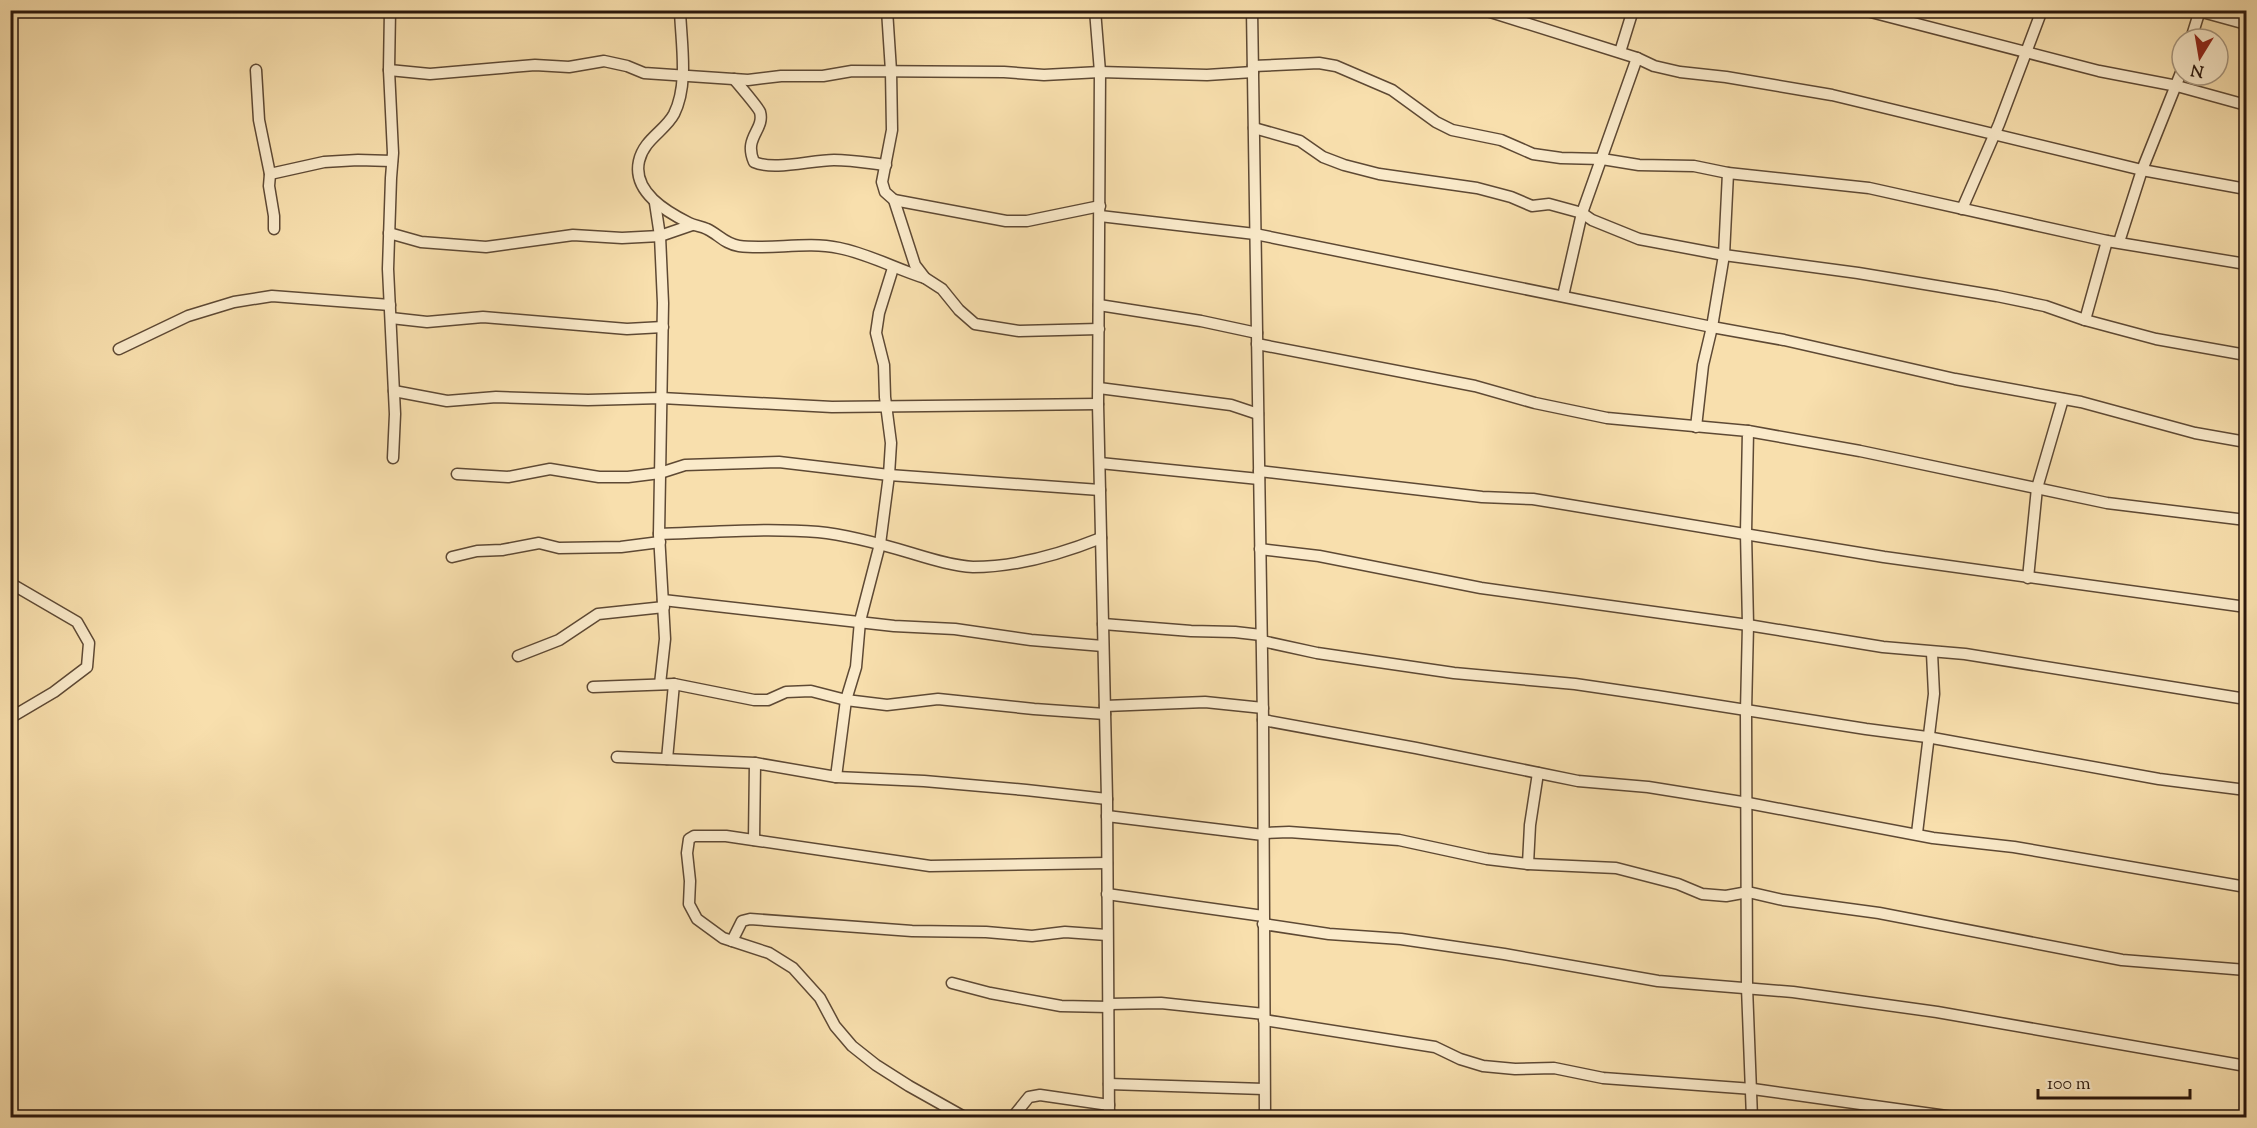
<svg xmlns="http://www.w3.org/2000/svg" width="2257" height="1128" viewBox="0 0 2257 1128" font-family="'Sorts Mill Goudy',serif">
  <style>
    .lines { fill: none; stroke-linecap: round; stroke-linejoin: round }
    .minor-casing { stroke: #5e4934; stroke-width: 13 }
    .minor { stroke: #faeaca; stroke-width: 10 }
  </style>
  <rect width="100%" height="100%" fill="#f8dfad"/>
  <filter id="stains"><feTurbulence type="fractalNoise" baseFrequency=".00333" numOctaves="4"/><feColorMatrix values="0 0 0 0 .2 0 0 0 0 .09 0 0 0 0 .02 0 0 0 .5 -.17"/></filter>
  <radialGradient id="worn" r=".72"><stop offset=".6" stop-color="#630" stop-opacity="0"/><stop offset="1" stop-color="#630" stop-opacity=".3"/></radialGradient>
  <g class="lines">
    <defs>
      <g id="minor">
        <path d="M390 10 389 70 393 153 391 178 388 269 395 414 393 458"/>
        <path d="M680 10C681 43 689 84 674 114 665 131 644 139 639 161 632 192 667 212 689 223 695 226 701 226 707 229 718 234 725 244 739 246 772 250 806 241 839 248 869 254 896 269 925 278"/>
        <path d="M887 10 891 71 892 130 882 182 885 192 894 200 915 265 925 278 942 289 959 310 975 324 1019 331 1099 329"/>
        <path d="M1095 10 1100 72 1098 404 1107 799 1109 1118"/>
        <path d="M1252 10 1263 720 1265 1118"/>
        <path d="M1484 10 1637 58 1654 66 1680 72 1726 77 1832 95 2142 170 2246 189"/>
        <path d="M1863 10 2099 71 2177 86 2246 105"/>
        <path d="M2195 10 2246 24"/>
        <path d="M2191 39 2200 10"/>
        <path d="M1620 52 1633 10"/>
        <path d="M1253 66 1319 63 1336 66 1392 90 1436 122 1452 130 1501 140 1533 154 1561 158 1602 159 1639 165 1694 166 1728 173 1869 188 2107 241 2246 264"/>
        <path d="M256 70 259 120 270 174 269 186 274 216V229"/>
        <path d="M389 70 430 74 535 65 569 67 604 61 627 66 644 73 748 80 781 76H823L852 71 1004 72 1044 75 1100 72 1207 75 1253 72"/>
        <path d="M734 79C739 85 758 107 760 112 765 130 743 137 754 162 774 171 811 160 834 160 851 160 869 163 886 165"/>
        <path d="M1254 128 1300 141 1323 157 1344 165 1379 174 1477 188 1511 197 1532 206 1549 204 1582 213 1592 220 1639 239 1724 255 1858 273 1997 296 2045 306 2085 320 2156 339 2246 355"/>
        <path d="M270 174 324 162 358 160 392 161"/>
        <path d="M894 200 1006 221H1027L1100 206"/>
        <path d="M655 203 660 236 663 303 659 534 665 639 660 684"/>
        <path d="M1962 209 1999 124 2042 10"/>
        <path d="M1100 216 1255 234 1712 327 1784 340 1955 379 2081 402 2195 433 2246 442"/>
        <path d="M389 233 421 242 486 247 573 235 622 238 660 236 692 225"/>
        <path d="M2119 242 2142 170 2182 70"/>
        <path d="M1563 296 1582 213 1637 58"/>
        <path d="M1099 305 1201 321 1257 333"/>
        <path d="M391 318 427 322 483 317 627 329 663 327"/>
        <path d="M2085 320 2107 241"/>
        <path d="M1257 344 1475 386 1535 403 1607 418 1748 431 1746 533 1748 625 1746 711 1747 987 1752 1118"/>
        <path d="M119 349 188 316 234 302 272 296 390 305"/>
        <path d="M1099 388 1231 405 1258 414"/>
        <path d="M394 391 447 401 496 397 588 400 661 398 832 407 1098 404"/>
        <path d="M1696 427 1703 365 1712 327 1724 255 1728 173"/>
        <path d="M1748 431 1860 451 2107 503 2246 520"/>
        <path d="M1100 463 1259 479"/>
        <path d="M1259 471 1482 497 1533 499 1884 557 2246 607"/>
        <path d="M457 474 508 477 550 469 599 477H628L660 473 685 465 779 462 889 475 1100 490"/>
        <path d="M659 534C712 532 766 528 818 532 849 535 881 544 911 553 931 559 953 566 973 567 1017 567 1061 554 1101 538"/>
        <path d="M1260 549 1319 556 1481 588 1748 625 1883 647 1965 654 2246 699"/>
        <path d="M452 557 477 551 502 550 539 543 559 548 621 547 660 542"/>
        <path d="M2028 578 2037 488 2063 399"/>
        <path d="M10 583 77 622 89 643 87 667 54 692 10 718"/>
        <path d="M663 600 894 626 955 629 1031 640 1103 646"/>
        <path d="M1103 624 1191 631 1235 632 1261 635"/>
        <path d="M1262 641 1317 653 1454 673 1575 684 1657 696 1866 729 1927 737 2159 779 2246 790"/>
        <path d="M518 656 559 640 598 614 664 607"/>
        <path d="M593 687 674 684 754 700H768L786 692 811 691 846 700 887 705 938 699 1034 709 1105 714"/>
        <path d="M1105 706 1205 702 1263 708"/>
        <path d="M1263 720 1416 748 1578 781 1648 787 1748 803 1933 838 2014 847 2246 887"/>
        <path d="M617 757 755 763 836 777 924 781 1026 790 1107 799"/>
        <path d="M667 759 674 684"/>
        <path d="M836 777 846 700 856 667 860 621 880 544 889 475 891 443 885 397 884 365 876 333 879 313 893 268"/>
        <path d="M1107 816 1263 835"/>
        <path d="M1263 833 1289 832 1399 840 1487 859 1528 864 1616 868 1678 884 1702 894 1726 896 1748 892 1783 900 1879 913 2122 960 2246 970"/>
        <path d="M1917 833 1934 694 1932 653"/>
        <path d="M754 840 755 763"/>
        <path d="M1528 864 1530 825 1538 773"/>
        <path d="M1107 894 1263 916"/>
        <path d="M1263 924 1329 934 1401 939 1504 954 1658 981 1793 992 1937 1012 2246 1066"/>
        <path d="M732 941 742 921 750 919 912 931 986 932 1032 936 1065 932 1107 935"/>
        <path d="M952 983 990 993 1061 1006 1109 1007"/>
        <path d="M1109 1004 1161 1003 1264 1014"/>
        <path d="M1264 1020 1435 1047 1460 1059 1483 1066 1515 1069 1554 1068 1603 1078 1753 1089 1961 1118"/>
        <path d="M1109 1084 1264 1089"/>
        <path d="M966 1118 909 1086 876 1065 852 1046 835 1026 820 998 793 968 769 953 723 938 697 919 689 904 690 881 687 853 689 839 694 836H726L930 866 1107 863"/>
        <path d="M1012 1118 1029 1097 1040 1095 1109 1105"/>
      </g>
    </defs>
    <!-- minor casing -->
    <use href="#minor" class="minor-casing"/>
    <!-- minor -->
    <use href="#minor" class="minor"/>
  </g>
  <!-- margin -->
  <rect width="2257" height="1128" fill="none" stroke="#f8dfad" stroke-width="36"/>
  <rect x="12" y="12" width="2233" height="1104" fill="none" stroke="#2a170c" stroke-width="3"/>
  <rect x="18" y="18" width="2221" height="1092" fill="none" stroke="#2a170c" stroke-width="1.5"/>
  <!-- north arrow -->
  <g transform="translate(2200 57) rotate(191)"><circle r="28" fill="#faeaca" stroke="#a7967e" stroke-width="1.5"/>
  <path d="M0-4.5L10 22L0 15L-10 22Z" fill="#8f2418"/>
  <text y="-9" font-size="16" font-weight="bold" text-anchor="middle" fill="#2a170c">N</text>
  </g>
  <!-- scale -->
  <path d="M2038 1089v9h152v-9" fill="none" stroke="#2a170c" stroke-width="3"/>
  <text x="2047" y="1089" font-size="18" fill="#2a170c" stroke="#faeaca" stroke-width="4.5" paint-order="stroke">100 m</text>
  <rect width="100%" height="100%" filter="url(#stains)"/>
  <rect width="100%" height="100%" fill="url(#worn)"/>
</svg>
